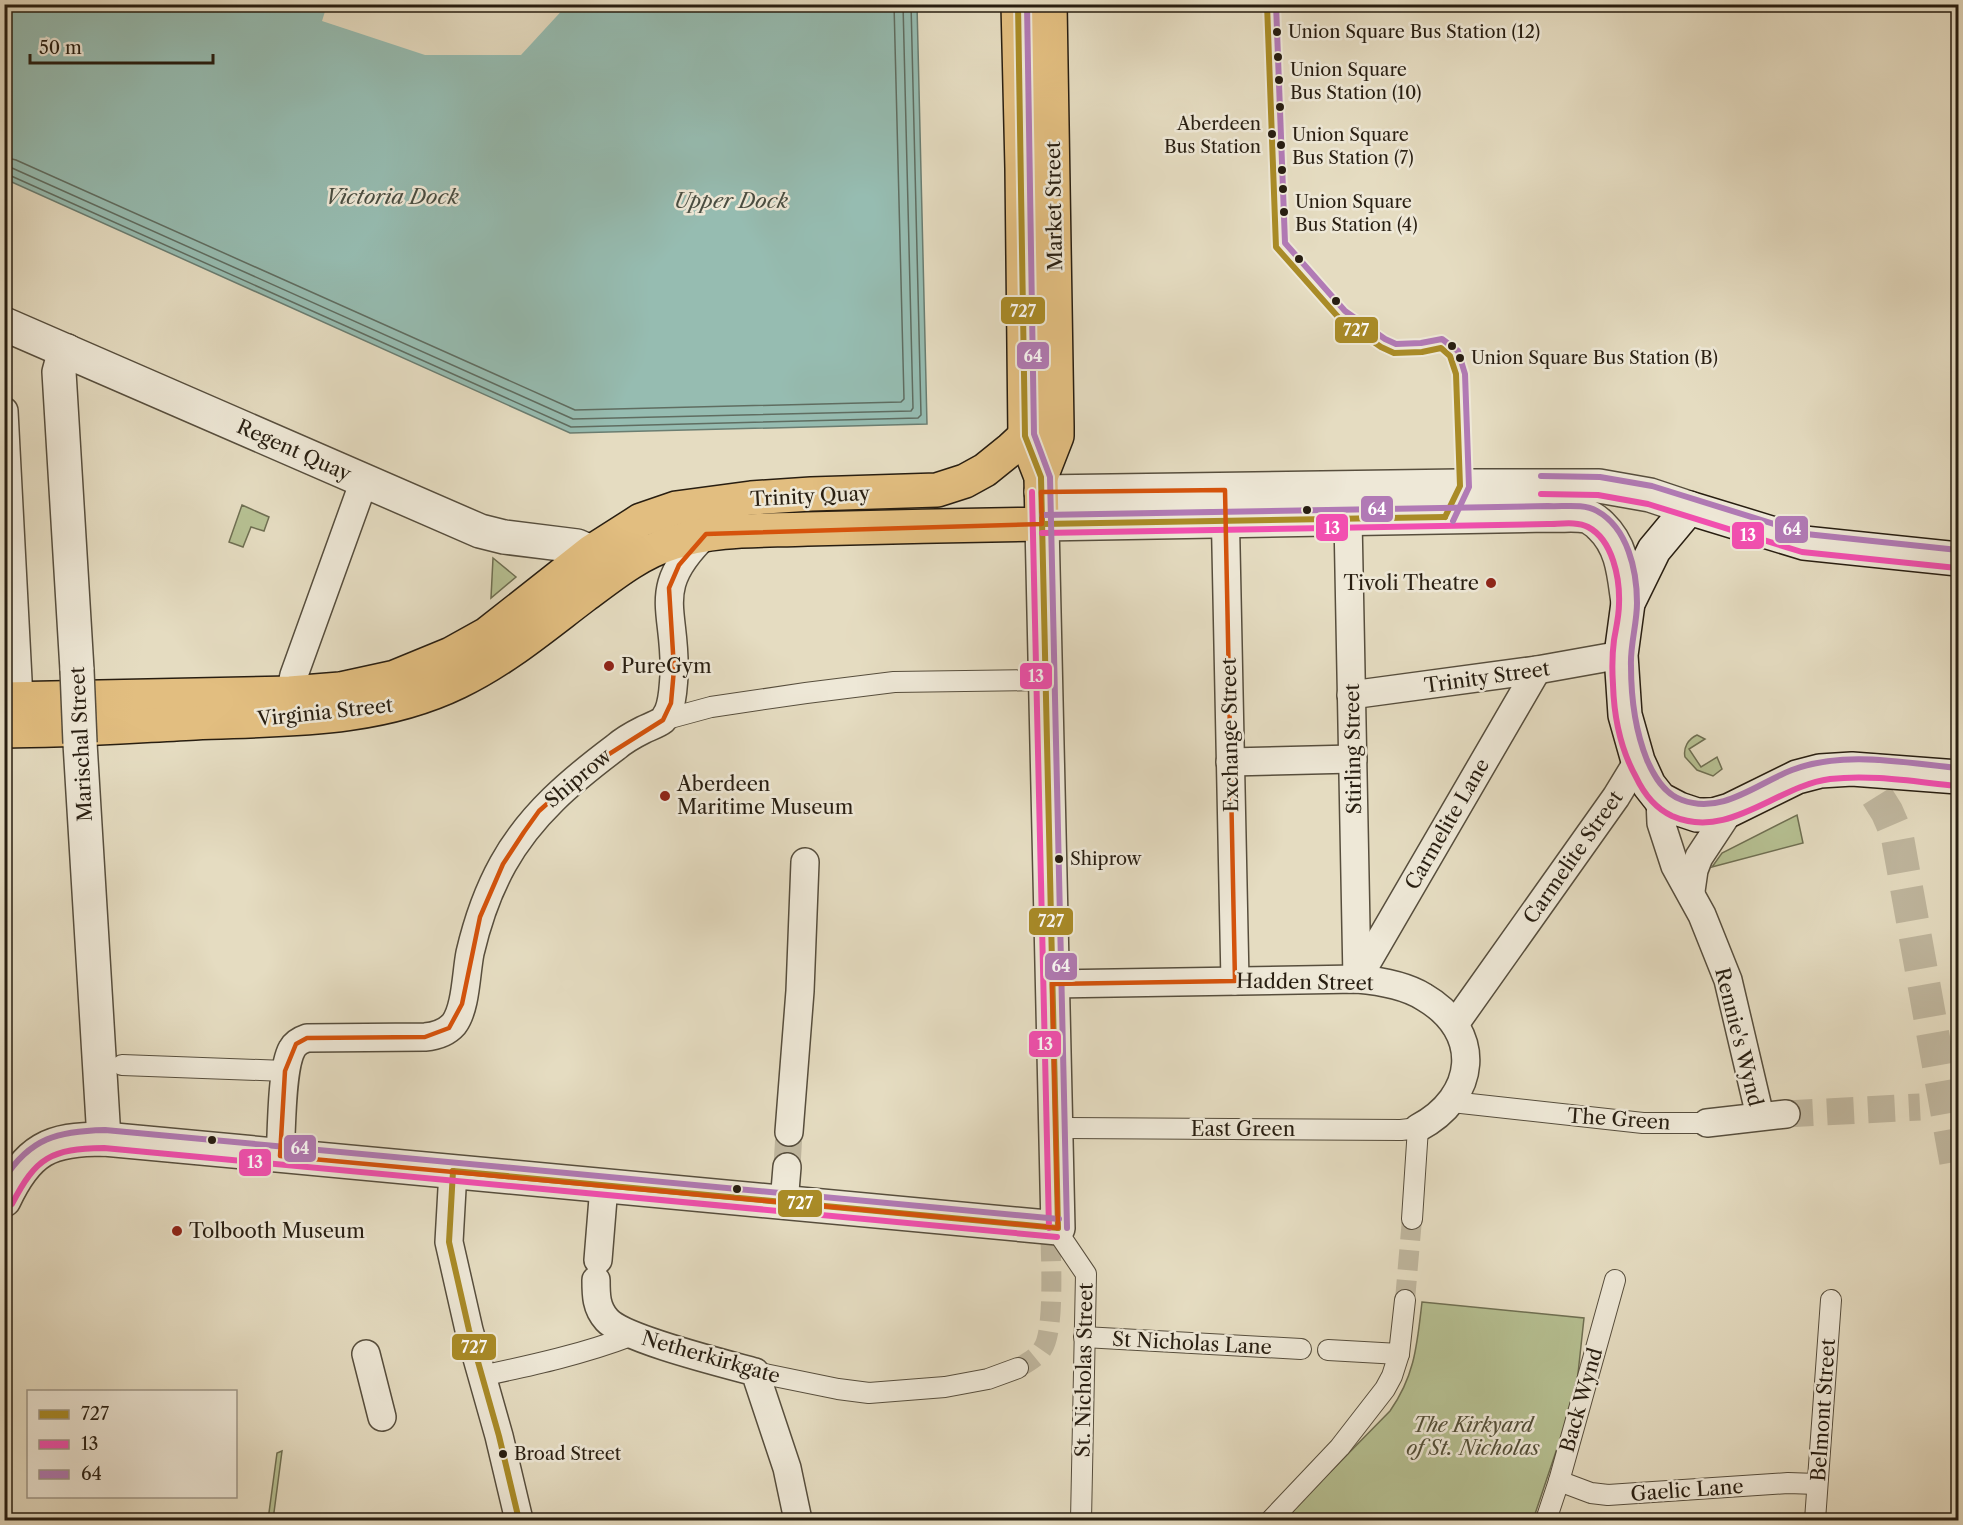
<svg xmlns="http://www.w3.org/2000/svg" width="1963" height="1525" viewBox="0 0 1963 1525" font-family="'Libre Caslon Text',serif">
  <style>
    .green { fill: #b6c092; stroke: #6f6f52; stroke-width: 1.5 }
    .water { fill: #96bcb1; stroke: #6a7d71; stroke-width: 1.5 }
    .pier { fill: #e5dcc1 }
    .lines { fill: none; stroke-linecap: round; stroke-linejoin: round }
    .shore { stroke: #5f6d61; stroke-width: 1.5 }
    .pedestrian-tunnel { stroke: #bfb69e; stroke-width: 20; stroke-dasharray: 20 10; stroke-linecap: butt }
    .minor-tunnel { stroke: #bfb69e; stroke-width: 27; stroke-dasharray: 27 14; stroke-linecap: butt }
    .secondary-tunnel { stroke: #bfb69e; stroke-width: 33; stroke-dasharray: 33 16; stroke-linecap: butt }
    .pedestrian-casing { stroke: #574e3d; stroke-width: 22 }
    .minor-casing { stroke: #574e3d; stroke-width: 30 }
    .tertiary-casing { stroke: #574e3d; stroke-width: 36 }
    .secondary-casing { stroke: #281e11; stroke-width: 36 }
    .primary-casing { stroke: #281e11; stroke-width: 36 }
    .pedestrian { stroke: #eee8d7; stroke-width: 20 }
    .minor { stroke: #eee8d7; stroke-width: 27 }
    .tertiary { stroke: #eee8d7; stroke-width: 33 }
    .secondary { stroke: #eee8d7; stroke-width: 33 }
    .primary { stroke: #e2be80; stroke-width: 33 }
    .tertiary-bridge-casing { stroke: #574e3d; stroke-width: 36; stroke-linecap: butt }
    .tertiary-bridge { stroke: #eee8d7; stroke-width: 33 }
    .bus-1-casing { stroke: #eee8d7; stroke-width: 10 }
    .bus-2-casing { stroke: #eee8d7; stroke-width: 10 }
    .bus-3-casing { stroke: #eee8d7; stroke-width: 10 }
    .bus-1 { stroke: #a98b27; stroke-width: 6 }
    .bus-2 { stroke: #f24fb0; stroke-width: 6 }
    .bus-3 { stroke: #b17ab5; stroke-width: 6 }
    .marked { fill: none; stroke: #d5530c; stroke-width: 4.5; stroke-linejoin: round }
    .bus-dot { fill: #281e11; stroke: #eee8d7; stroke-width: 2 }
    .poi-dot { fill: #8f2418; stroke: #eee8d7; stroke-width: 2 }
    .labels { text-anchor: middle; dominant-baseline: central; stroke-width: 5; stroke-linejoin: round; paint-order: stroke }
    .bus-label { font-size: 18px; fill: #281e11; stroke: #eee8d7; text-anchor: start }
    .street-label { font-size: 20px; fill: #281e11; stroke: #eee8d7 }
    .poi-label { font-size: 20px; fill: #281e11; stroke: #eee8d7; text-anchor: start }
    .park-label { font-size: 20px; font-style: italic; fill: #534f38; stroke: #eee8d7 }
    .water-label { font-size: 21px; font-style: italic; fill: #494d41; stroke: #eee8d7 }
    .line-badge { stroke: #eee8d7; stroke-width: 2 }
    .badge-label { font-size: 16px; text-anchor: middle; font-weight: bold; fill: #fff }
  </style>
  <rect width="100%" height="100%" fill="#e5dcc1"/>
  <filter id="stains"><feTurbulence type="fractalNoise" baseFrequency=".00333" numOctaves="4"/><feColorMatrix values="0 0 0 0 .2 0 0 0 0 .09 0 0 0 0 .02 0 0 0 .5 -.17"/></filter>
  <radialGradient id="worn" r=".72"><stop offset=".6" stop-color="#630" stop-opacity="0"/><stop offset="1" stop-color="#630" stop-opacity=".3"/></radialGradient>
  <!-- green -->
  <g class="green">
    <path d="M242 505 269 517 264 531 251 527 243 547 229 542Z"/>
    <path d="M493 558 516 577 491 598Z"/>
    <path d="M1697 735 1705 739 1689 749 1701 767 1717 757 1722 769 1713 776 1697 770 1685 757C1683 748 1688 739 1697 735Z"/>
    <path d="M1797 815 1803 843 1712 867 1722 853Z"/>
    <path d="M1422 1302 1584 1318 1576 1392 1533 1520H1283L1390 1411C1415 1375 1417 1345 1422 1302Z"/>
    <path d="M282 1451 273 1520H268L277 1453Z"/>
  </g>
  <!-- water -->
  <path class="water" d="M5 5H917L927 424 570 433 5 179Z"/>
  <!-- pier -->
  <path class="pier" d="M431 4H567V5L521 55H425L322 21 327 5H410L428 11Z"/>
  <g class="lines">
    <!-- shore -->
    <g class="shore">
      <path d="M4 157 16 160 575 410 901 402 904 399 894 4"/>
      <path d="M4 167 12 168 573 419 911 411 913 408 903 4"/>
      <path d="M4 174 9 175 571 427 918 418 921 415 911 4"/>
    </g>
    <!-- pedestrian-tunnel -->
    <g class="pedestrian-tunnel">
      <path d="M1405 1300 1412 1219"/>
      <path d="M1018 1368C1027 1363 1038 1357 1043 1348 1056 1328 1050 1243 1050 1217"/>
    </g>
    <!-- minor-tunnel -->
    <g class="minor-tunnel">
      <path d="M1786 1114 1920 1107"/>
      <path d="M787 1167 789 1132"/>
    </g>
    <!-- secondary-tunnel -->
    <path class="secondary-tunnel" d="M1877 796 1887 812 1897 835 1958 1174"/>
    <defs>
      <g id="pedestrian">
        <path d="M663 720 711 707 806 693 894 682 1045 680"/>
        <path d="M122 1065 285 1071"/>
        <path d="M1452 1102 1643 1123H1707"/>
        <path d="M1067 1128 1401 1130 1418 1128 1412 1219"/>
        <path d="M1058 1228 1063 1240 1086 1274 1081 1520"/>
        <path d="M1084 1337 1301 1349"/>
        <path d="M1328 1350 1399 1354"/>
        <path d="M755 1372 838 1389 869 1393 945 1387 988 1379 1018 1368"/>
        <path d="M482 1376C533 1365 584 1354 633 1335"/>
        <path d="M1559 1481 1591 1493 1608 1495 1788 1483 1817 1484"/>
        <path d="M1271 1520 1340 1447 1385 1389 1392 1376 1399 1354 1405 1300"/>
        <path d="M1546 1520 1559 1481 1615 1280"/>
        <path d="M1815 1520 1831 1300"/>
      </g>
      <g id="minor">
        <path d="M4 411 19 699"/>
        <path d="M1225 500 1235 981"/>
        <path d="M1348 519 1357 979"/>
        <path d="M290 693 294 675 364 481"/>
        <path d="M1351 695 1537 670 1621 655"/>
        <path d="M1230 762 1353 759"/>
        <path d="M1660 799 1661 823 1675 866 1702 915 1728 980 1760 1116"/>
        <path d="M1691 891 1694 870 1699 857 1730 810"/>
        <path d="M1358 978 1537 670"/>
        <path d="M1052 984 1357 979C1380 981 1405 985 1424 997 1484 1032 1477 1097 1418 1128"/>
        <path d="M1455 1024 1616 797 1638 761"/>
        <path d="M1707 1123 1786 1114"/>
        <path d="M789 1132 800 991 805 862"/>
        <path d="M280 1156C282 1130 281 1069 292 1049 295 1043 301 1040 307 1038L425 1037C436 1036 447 1032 454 1024 466 1008 466 973 470 953 477 923 488 891 503 864 530 815 572 780 616 747 624 740 633 735 643 730 649 727 658 724 663 720 665 718 666 715 668 712 673 701 673 688 674 676 677 609 648 590 706 534"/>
        <path d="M453 1171 449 1242 469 1330 499 1436 519 1520"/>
        <path d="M784 1203 787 1167"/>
        <path d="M598 1260 604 1186"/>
        <path d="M596 1280C596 1295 596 1308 607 1320 624 1339 726 1364 755 1372L787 1468 798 1520"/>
        <path d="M366 1354 382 1417"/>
      </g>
      <g id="tertiary">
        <path d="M4 324 480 531 504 537 577 546 591 552"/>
        <path d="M67 351 62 361 59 372 77 670"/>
        <path d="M1041 492 1460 486H1599L1650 495 1689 508"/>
        <path d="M80 743 104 1139"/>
        <path d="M4 1200C28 1149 49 1139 104 1139L1058 1228 1042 524 1548 515C1560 516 1574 514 1586 516 1592 518 1597 522 1601 526 1623 547 1624 575 1628 603"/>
      </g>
      <path id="secondary" d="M1958 559 1804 543 1689 508 1654 550 1628 603 1621 655 1625 715 1638 761 1649 785 1660 799 1679 809 1697 815H1713L1730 810 1797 777 1820 771 1852 769 1958 777"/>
      <g id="primary">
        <path d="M1041 477 1057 436V426L1050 4"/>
        <path d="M4 699 290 693 340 689 395 677 451 654 487 634 591 552 641 520 676 508 751 498 811 494 937 490 965 481 985 470 1011 449 1025 436"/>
        <path d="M4 731C68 731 132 726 195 723 284 719 376 722 458 682 504 660 543 627 584 596 611 576 639 553 672 543 715 528 762 531 807 529 885 527 964 525 1042 524L1041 477 1025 436 1022 168 1018 4"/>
      </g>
    </defs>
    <!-- pedestrian casing -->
    <use href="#pedestrian" class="pedestrian-casing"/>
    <!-- minor casing -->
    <use href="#minor" class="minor-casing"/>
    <!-- tertiary casing -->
    <use href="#tertiary" class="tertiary-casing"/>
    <!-- secondary casing -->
    <use href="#secondary" class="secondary-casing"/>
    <!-- primary casing -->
    <use href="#primary" class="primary-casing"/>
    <!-- pedestrian -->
    <use href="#pedestrian" class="pedestrian"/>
    <!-- minor -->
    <use href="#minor" class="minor"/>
    <!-- tertiary -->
    <use href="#tertiary" class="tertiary"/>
    <!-- secondary -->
    <use href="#secondary" class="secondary"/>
    <!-- primary -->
    <use href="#primary" class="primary"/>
    <defs>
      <path id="tertiary-bridge" d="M77 670 80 743"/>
    </defs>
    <!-- tertiary-bridge casing -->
    <use href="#tertiary-bridge" class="tertiary-bridge-casing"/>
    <!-- tertiary-bridge -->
    <use href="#tertiary-bridge" class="tertiary-bridge"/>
    <defs>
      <g id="bus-1">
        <path d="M1018 4 1025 436 1041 477 1058 1228"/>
        <path d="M1267 4 1276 247 1339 318 1381 347 1394 353 1422 352 1441 348 1450 356 1456 374 1460 486 1445 517"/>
        <path d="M1042 524 1445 517"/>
        <path d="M453 1171 1058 1228"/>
        <path d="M453 1171 449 1242 469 1330 499 1436 519 1520"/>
      </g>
      <g id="bus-2">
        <path d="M1032 492 1049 1228"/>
        <path d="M1541 494 1598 495 1648 504 1802 552 1957 568"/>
        <path d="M1042 533 1548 524C1560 524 1577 521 1588 527 1613 540 1620 579 1619 604 1619 616 1616 628 1614 640 1612 655 1612 670 1613 685 1614 716 1621 750 1636 777 1644 794 1655 808 1672 816 1729 841 1776 786 1830 779 1872 774 1916 782 1957 786"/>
        <path d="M12 1204C36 1157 51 1149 104 1148L1057 1237"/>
      </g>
      <g id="bus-3">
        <path d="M1027 4 1034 434 1050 477 1067 1228"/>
        <path d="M1276 4 1285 243 1345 311 1385 339 1396 344 1421 343 1442 339 1458 351 1465 374 1469 487 1453 521"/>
        <path d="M1541 476 1600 477 1652 486 1806 534 1958 550"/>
        <path d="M1042 515 1548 506C1563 507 1583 503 1597 511 1628 528 1637 571 1637 603 1637 624 1630 645 1631 666 1631 698 1635 730 1647 760 1654 776 1664 794 1682 800 1722 815 1756 784 1792 770 1844 750 1905 763 1958 768"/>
        <path d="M4 1179C30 1138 58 1131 105 1130L1059 1219"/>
      </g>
    </defs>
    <!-- bus-1 casing -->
    <use href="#bus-1" class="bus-1-casing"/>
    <!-- bus-2 casing -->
    <use href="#bus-2" class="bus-2-casing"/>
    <!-- bus-3 casing -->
    <use href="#bus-3" class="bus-3-casing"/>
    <!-- bus-1 -->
    <use href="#bus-1" class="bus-1"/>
    <!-- bus-2 -->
    <use href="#bus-2" class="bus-2"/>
    <!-- bus-3 -->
    <use href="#bus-3" class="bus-3"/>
  </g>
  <!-- marked area -->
  <path class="marked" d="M1225 490 1235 981 1052 984 1058 1228 280 1156 285 1071 296 1044 307 1038 425 1037 449 1028 462 1004 480 917 503 864 524 832 539 811 587 768 663 720 671 703 674 669 669 588 679 565 706 534 1042 524 1041 492Z"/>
  <!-- markers -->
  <g class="bus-dot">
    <circle cx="1277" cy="32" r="5"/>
    <circle cx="1278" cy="57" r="5"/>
    <circle cx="1279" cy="80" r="5"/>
    <circle cx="1280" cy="107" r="5"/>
    <circle cx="1272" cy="134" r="5"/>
    <circle cx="1281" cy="145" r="5"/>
    <circle cx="1282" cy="170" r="5"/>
    <circle cx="1283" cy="189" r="5"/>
    <circle cx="1284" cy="212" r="5"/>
    <circle cx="1299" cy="259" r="5"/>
    <circle cx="1336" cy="301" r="5"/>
    <circle cx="1452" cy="346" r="5"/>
    <circle cx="1460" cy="358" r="5"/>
    <circle cx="1307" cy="510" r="5"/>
    <circle cx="1059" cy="859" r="5"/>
    <circle cx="212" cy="1140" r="5"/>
    <circle cx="737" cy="1189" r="5"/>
    <circle cx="503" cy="1454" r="5"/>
  </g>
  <g class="poi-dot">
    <circle cx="1491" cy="583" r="6"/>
    <circle cx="609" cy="666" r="6"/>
    <circle cx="665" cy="796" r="6"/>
    <circle cx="177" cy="1231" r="6"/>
  </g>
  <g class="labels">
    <!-- bus labels -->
    <g class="bus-label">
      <text x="1288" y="32">Union Square Bus Station (12)</text>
      <text x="1290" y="70">Union Square<tspan x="1290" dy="23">Bus Station (10)</tspan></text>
      <text x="1261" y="124" text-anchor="end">Aberdeen<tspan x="1261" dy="23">Bus Station</tspan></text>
      <text x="1292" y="135">Union Square<tspan x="1292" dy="23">Bus Station (7)</tspan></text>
      <text x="1295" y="202">Union Square<tspan x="1295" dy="23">Bus Station (4)</tspan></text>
      <text x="1471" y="358">Union Square Bus Station (B)</text>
      <text x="1070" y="859">Shiprow</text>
      <text x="514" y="1454">Broad Street</text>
    </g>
    <!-- street labels -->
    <g class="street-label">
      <text transform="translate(1054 206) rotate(-91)">Market Street</text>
      <text transform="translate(294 450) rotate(24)">Regent Quay</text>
      <text transform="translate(810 496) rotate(-3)">Trinity Quay</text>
      <text transform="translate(1487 677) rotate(-8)">Trinity Street</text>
      <text transform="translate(325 712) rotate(-6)">Virginia Street</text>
      <text transform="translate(1230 735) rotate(-91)">Exchange Street</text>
      <text transform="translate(81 744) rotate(-93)">Marischal Street</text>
      <text transform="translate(1353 749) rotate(-91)">Stirling Street</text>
      <text transform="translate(578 778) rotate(-40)">Shiprow</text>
      <text transform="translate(1447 824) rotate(-60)">Carmelite Lane</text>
      <text transform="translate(1573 857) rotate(-55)">Carmelite Street</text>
      <text transform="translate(1305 982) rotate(1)">Hadden Street</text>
      <text transform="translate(1739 1037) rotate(76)">Rennie's Wynd</text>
      <text transform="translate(1619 1119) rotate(4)">The Green</text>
      <text x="1243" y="1129">East Green</text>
      <text transform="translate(1192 1343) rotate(3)">St Nicholas Lane</text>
      <text transform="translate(711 1357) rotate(16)">Netherkirkgate</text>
      <text transform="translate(1084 1370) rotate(-89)">St. Nicholas Street</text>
      <text transform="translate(1581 1400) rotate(-74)">Back Wynd</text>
      <text transform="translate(1823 1410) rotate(-86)">Belmont Street</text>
      <text transform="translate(1687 1490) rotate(-4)">Gaelic Lane</text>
    </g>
    <!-- poi labels -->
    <g class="poi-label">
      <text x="1479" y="583" text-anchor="end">Tivoli Theatre</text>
      <text x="621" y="666">PureGym</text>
      <text x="677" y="784">Aberdeen<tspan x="677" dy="23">Maritime Museum</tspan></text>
      <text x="189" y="1231">Tolbooth Museum</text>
    </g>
    <!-- park labels -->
    <g class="park-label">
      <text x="1473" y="1425">The Kirkyard<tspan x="1473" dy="23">of St. Nicholas</tspan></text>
    </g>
    <!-- water labels -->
    <g class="water-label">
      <text x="392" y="196">Victoria Dock</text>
      <text x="731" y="200">Upper Dock</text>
    </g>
  </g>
  <g class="line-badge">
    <rect x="1000" y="296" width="46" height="29" rx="6" fill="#a98b27"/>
    <rect x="1334" y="316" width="45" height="28" rx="6" fill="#a98b27"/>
    <rect x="1016" y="341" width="34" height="29" rx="6" fill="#b17ab5"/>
    <rect x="1360" y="495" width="34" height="28" rx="6" fill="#b17ab5"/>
    <rect x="1315" y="513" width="34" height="29" rx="6" fill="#f24fb0"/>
    <rect x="1774" y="515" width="35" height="29" rx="6" fill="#b17ab5"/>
    <rect x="1731" y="521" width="34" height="29" rx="6" fill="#f24fb0"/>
    <rect x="1019" y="662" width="34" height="28" rx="6" fill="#f24fb0"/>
    <rect x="1028" y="907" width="46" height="29" rx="6" fill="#a98b27"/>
    <rect x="1044" y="952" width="34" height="29" rx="6" fill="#b17ab5"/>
    <rect x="1028" y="1030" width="34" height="28" rx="6" fill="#f24fb0"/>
    <rect x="283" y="1134" width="34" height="29" rx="6" fill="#b17ab5"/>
    <rect x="238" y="1148" width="34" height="29" rx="6" fill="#f24fb0"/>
    <rect x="777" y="1189" width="46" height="29" rx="6" fill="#a98b27"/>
    <rect x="451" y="1333" width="46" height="28" rx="6" fill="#a98b27"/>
  </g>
  <g class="badge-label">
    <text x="1023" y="317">727</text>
    <text x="1356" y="336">727</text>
    <text x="1033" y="362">64</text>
    <text x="1377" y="515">64</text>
    <text x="1332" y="534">13</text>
    <text x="1792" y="535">64</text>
    <text x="1748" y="541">13</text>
    <text x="1036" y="682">13</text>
    <text x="1051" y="927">727</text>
    <text x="1061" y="972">64</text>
    <text x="1045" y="1050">13</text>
    <text x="300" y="1154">64</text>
    <text x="255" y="1168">13</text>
    <text x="800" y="1209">727</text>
    <text x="474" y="1353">727</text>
  </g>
  <!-- margin -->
  <rect width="1963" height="1525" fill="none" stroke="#e5dcc1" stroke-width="24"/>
  <rect x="6" y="6" width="1951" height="1513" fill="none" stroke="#281e11" stroke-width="3"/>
  <rect x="12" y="12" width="1939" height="1501" fill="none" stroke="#281e11" stroke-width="1.5"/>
  <!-- legend -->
  <rect x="27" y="1390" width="210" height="108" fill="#eee8d7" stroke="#9f9788" stroke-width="1.5"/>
  <rect x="39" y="1410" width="30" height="9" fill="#a98b27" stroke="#9f9788" stroke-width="1.5"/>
  <text x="81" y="1420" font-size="18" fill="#281e11">727</text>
  <rect x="39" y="1440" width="30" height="9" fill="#f24fb0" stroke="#9f9788" stroke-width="1.5"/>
  <text x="81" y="1450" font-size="18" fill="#281e11">13</text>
  <rect x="39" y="1470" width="30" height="9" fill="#b17ab5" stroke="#9f9788" stroke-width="1.5"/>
  <text x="81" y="1480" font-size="18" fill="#281e11">64</text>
  <!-- scale -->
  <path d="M30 54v9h183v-9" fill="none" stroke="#281e11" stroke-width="3"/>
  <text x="39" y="54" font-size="18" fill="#281e11" stroke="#eee8d7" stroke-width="4.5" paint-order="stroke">50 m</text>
  <rect width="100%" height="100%" filter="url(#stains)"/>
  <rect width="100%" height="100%" fill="url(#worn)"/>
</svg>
